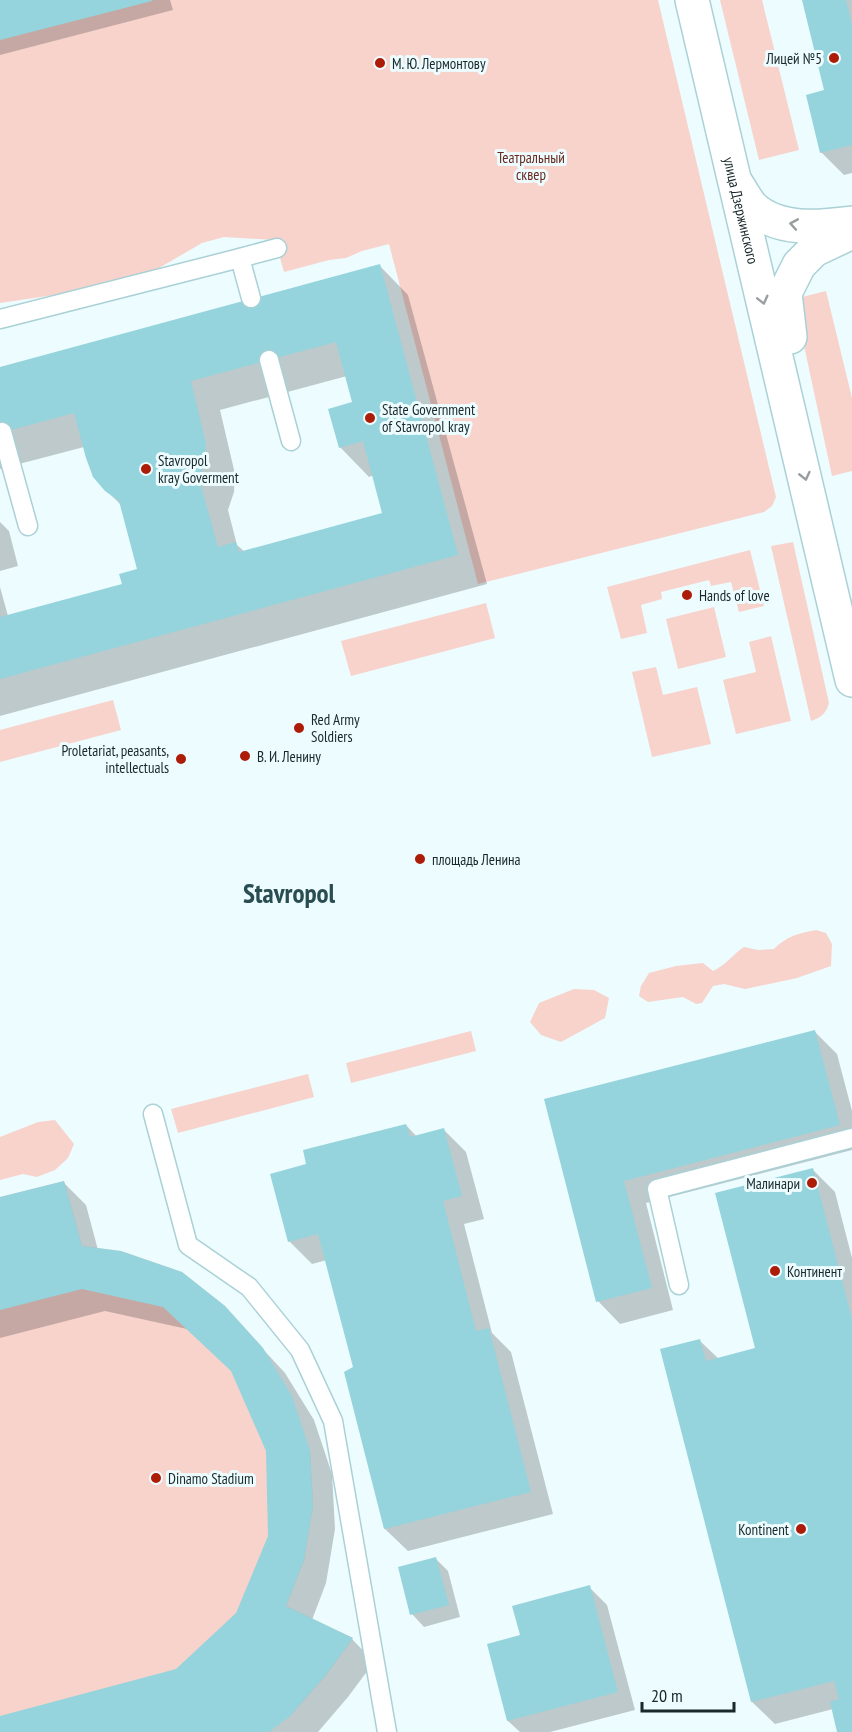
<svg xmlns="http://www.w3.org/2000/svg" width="852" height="1732" viewBox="0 0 852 1732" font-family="'PT Sans Narrow',sans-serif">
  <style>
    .green { fill: #f7d3cc }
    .shadow { fill: #0003; fill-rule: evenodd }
    .building { fill: #95d4dc; fill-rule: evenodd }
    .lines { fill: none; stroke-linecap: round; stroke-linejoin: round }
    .lane-casing { stroke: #aad1d6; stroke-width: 21 }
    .secondary-casing { stroke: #aad1d6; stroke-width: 36 }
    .lane { stroke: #fff; stroke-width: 18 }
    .secondary { stroke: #fff; stroke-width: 33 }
    .oneway { stroke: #989e9f }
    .poi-dot { fill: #ac1c06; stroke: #edfcfe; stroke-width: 2 }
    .labels { text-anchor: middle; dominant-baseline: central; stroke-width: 6; stroke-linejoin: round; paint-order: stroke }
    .poi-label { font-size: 15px; fill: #19282a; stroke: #edfcfe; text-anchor: start }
    .park-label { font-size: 15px; fill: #69291e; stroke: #edfcfe }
    .street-label { font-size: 15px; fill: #19282a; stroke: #edfcfe }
    .town-label { font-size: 27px; font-weight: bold; fill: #2a4d52; stroke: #edfcfe }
  </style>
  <rect width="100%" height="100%" fill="#edfcfe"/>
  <!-- green -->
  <g class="green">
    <path d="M0 0H658L776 497 772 506 764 512 478 584 389 244 362 251 346 258 329 260 284 272 275 240 224 237 202 243 159 268 75 292 0 303Z"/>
    <path d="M720 0H762L799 150 759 160Z"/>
    <path d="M826 291 852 398V471L832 476 794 299Z"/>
    <path d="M793 542 829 703C826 713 822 717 811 721L771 546Z"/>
    <path d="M750 550 764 606 739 612 731 582 711 586 709 580 661 592 662 599 641 605 647 633 621 639 607 587Z"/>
    <path d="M486 603 495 638 351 676 341 641Z"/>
    <path d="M714 607 726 657 678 669 666 619Z"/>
    <path d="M771 636 791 721 736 734 723 680 756 672 749 642Z"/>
    <path d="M656 667 663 695 697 687 711 744 652 757 632 672Z"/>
    <path d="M113 700 121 730 0 762V730Z"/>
    <path d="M816 930 826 933 832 944 831 966 797 978 745 989 724 984 713 986 702 1003 696 1004 683 997 648 1002 639 996 641 986 649 973 676 966 703 963 713 971C726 965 732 955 744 947L758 950 774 949C787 936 799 933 816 930Z"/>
    <path d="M574 989 594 990 609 998 605 1018 561 1042 541 1035 530 1022 539 1003Z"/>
    <path d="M471 1031 476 1051 351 1083 346 1063Z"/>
    <path d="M308 1074 314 1097 178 1133 171 1109Z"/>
    <path d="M55 1120 74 1144 68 1158 55 1170 37 1177 23 1174 0 1180V1137L38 1122Z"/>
    <path d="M64 1181 82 1246 121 1251 182 1272 225 1306 263 1348 310 1451 313 1506 304 1560 286 1606 353 1638 326 1675 290 1716 0 1732V1197Z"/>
  </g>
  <!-- shadow -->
  <g class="shadow">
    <path d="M0 0H170L173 10 0 55Z"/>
    <path d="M804 0H852V173L844 175 821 152 826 91Z"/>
    <path d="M379 265 408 295 487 584 0 716V587L8 616 123 585 139 570 122 506 106 490 84 447 0 469V368ZM347 376 354 404 340 447 369 477 374 475 384 515 245 552 237 545 228 510 234 492 235 474 220 410Z"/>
    <path d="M0 522 9 531 18 566 0 571Z"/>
    <path d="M815 1032 837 1054 852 1111V1150L646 1203 673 1310 620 1324 598 1301 546 1100Z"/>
    <path d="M406 1125 417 1137 444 1130 466 1152 484 1219 464 1224 492 1333 511 1352 553 1514 408 1551 385 1529 354 1367 327 1260 312 1264 289 1241 308 1165Z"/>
    <path d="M812 1169 835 1192 852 1258V1732H839L833 1709 775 1724 752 1702 662 1350 700 1341 719 1359 757 1349Z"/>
    <path d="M63 1182 86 1205 98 1250 224 1307 285 1373 314 1420 332 1474 335 1529 326 1583 312 1620 352 1639 374 1662 348 1697 318 1732H0V1717L177 1671 237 1614 270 1537 267 1451 233 1372 187 1329 105 1311 0 1338V1199Z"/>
    <path d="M436 1559 448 1571 460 1617 424 1627 412 1614Z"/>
    <path d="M589 1587 607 1605 635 1710 550 1732H520L508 1721 488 1645 521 1636Z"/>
  </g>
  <!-- building -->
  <g class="building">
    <path d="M0 0H152V1L0 40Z"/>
    <path d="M802 0H846L852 25V145L820 153 806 95 824 90Z"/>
    <path d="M380 264 458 555 0 679V617L122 584 119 574 137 569 119 501 105 491 93 477 86 458 74 413 0 433V367ZM336 342 352 402 328 409 339 448 363 441 382 513 239 552 236 542 218 547 199 479 205 462 206 444 191 381Z"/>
    <path d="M815 1030 840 1125 624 1181 652 1288 596 1302 544 1099Z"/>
    <path d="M406 1124 410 1137 444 1128 462 1196 443 1201 476 1331 489 1328 531 1492 384 1529 344 1372 353 1367 318 1234 288 1242 270 1174 306 1164 303 1150Z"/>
    <path d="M813 1168 852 1319V1732H837L830 1702 839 1699 834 1681 751 1702 660 1349 700 1339 706 1361 755 1348 715 1193Z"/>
    <path d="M64 1181 82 1246 121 1251 182 1272 225 1306 263 1348 292 1396 310 1451 313 1506 304 1560 286 1606 353 1638 326 1675 290 1716 269 1732H0V1716L176 1669 236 1613 268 1536 266 1451 231 1371 163 1307 82 1289 0 1310V1197Z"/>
    <path d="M436 1557 449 1605 410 1615 398 1567Z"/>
    <path d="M590 1585 618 1692 507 1721 487 1644 520 1635 512 1606Z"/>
  </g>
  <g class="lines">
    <defs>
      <g id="lane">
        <path d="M240 258 277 248"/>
        <path d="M0 319 240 258 251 298"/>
        <path d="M269 360 291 441"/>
        <path d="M2 432 28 526"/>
        <path d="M153 1114 188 1245 249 1287 300 1350 333 1421 387 1732"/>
        <path d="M679 1285 657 1189 852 1138"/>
      </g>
      <g id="secondary">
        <path id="s1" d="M692 0 852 680"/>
        <path d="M736 183C741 190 746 200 752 207 778 232 820 227 852 223"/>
        <path d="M790 337 785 293 799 265 814 250 852 232"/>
      </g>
    </defs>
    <!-- lane casing -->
    <use href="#lane" class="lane-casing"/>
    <!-- secondary casing -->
    <use href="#secondary" class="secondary-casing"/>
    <!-- lane -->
    <use href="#lane" class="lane"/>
    <!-- secondary -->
    <use href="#secondary" class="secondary"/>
  </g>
  <!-- one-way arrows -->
  <defs><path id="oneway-chevron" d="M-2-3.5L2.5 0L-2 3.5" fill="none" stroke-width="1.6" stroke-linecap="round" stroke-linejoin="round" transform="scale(1.5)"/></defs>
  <g class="oneway">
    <use href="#oneway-chevron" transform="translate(794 224) rotate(-170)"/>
    <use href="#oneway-chevron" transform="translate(763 300) rotate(76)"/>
    <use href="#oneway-chevron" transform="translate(805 476) rotate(77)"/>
  </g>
  <!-- markers -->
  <g class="poi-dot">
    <circle cx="834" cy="58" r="6"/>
    <circle cx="380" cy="63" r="6"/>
    <circle cx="370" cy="418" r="6"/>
    <circle cx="146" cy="469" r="6"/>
    <circle cx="687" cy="595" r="6"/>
    <circle cx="299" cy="728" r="6"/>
    <circle cx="245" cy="756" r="6"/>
    <circle cx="181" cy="759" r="6"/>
    <circle cx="420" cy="859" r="6"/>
    <circle cx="812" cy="1183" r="6"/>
    <circle cx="775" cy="1271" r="6"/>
    <circle cx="156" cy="1478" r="6"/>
    <circle cx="801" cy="1529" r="6"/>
  </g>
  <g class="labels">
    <!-- poi labels -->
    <g class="poi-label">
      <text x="822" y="58" text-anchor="end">Лицей №5</text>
      <text x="392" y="63">М. Ю. Лермонтову</text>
      <text x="382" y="409">State Government<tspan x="382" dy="17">of Stavropol kray</tspan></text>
      <text x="158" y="460">Stavropol<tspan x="158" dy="17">kray Goverment</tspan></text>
      <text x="699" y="595">Hands of love</text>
      <text x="311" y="719">Red Army<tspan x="311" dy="17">Soldiers</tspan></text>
      <text x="169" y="750" text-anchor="end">Proletariat, peasants,<tspan x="169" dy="17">intellectuals</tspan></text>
      <text x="257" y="756">В. И. Ленину</text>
      <text x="432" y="859">площадь Ленина</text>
      <text x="800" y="1183" text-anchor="end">Малинари</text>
      <text x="787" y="1271">Континент</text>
      <text x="168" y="1478">Dinamo Stadium</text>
      <text x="789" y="1529" text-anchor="end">Kontinent</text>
    </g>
    <!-- park labels -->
    <g class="park-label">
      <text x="531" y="157">Театральный<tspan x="531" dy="17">сквер</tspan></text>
    </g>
    <!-- street labels -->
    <g class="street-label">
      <text stroke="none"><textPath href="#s1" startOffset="216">улица Дзержинского</textPath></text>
    </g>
    <!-- town labels -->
    <g class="town-label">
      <text x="289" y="893">Stavropol</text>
    </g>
  </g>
  <!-- scale -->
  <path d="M642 1702v9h92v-9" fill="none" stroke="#19282a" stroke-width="3"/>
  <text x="651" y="1702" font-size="18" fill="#19282a" stroke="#edfcfe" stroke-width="4.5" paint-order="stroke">20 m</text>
</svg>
